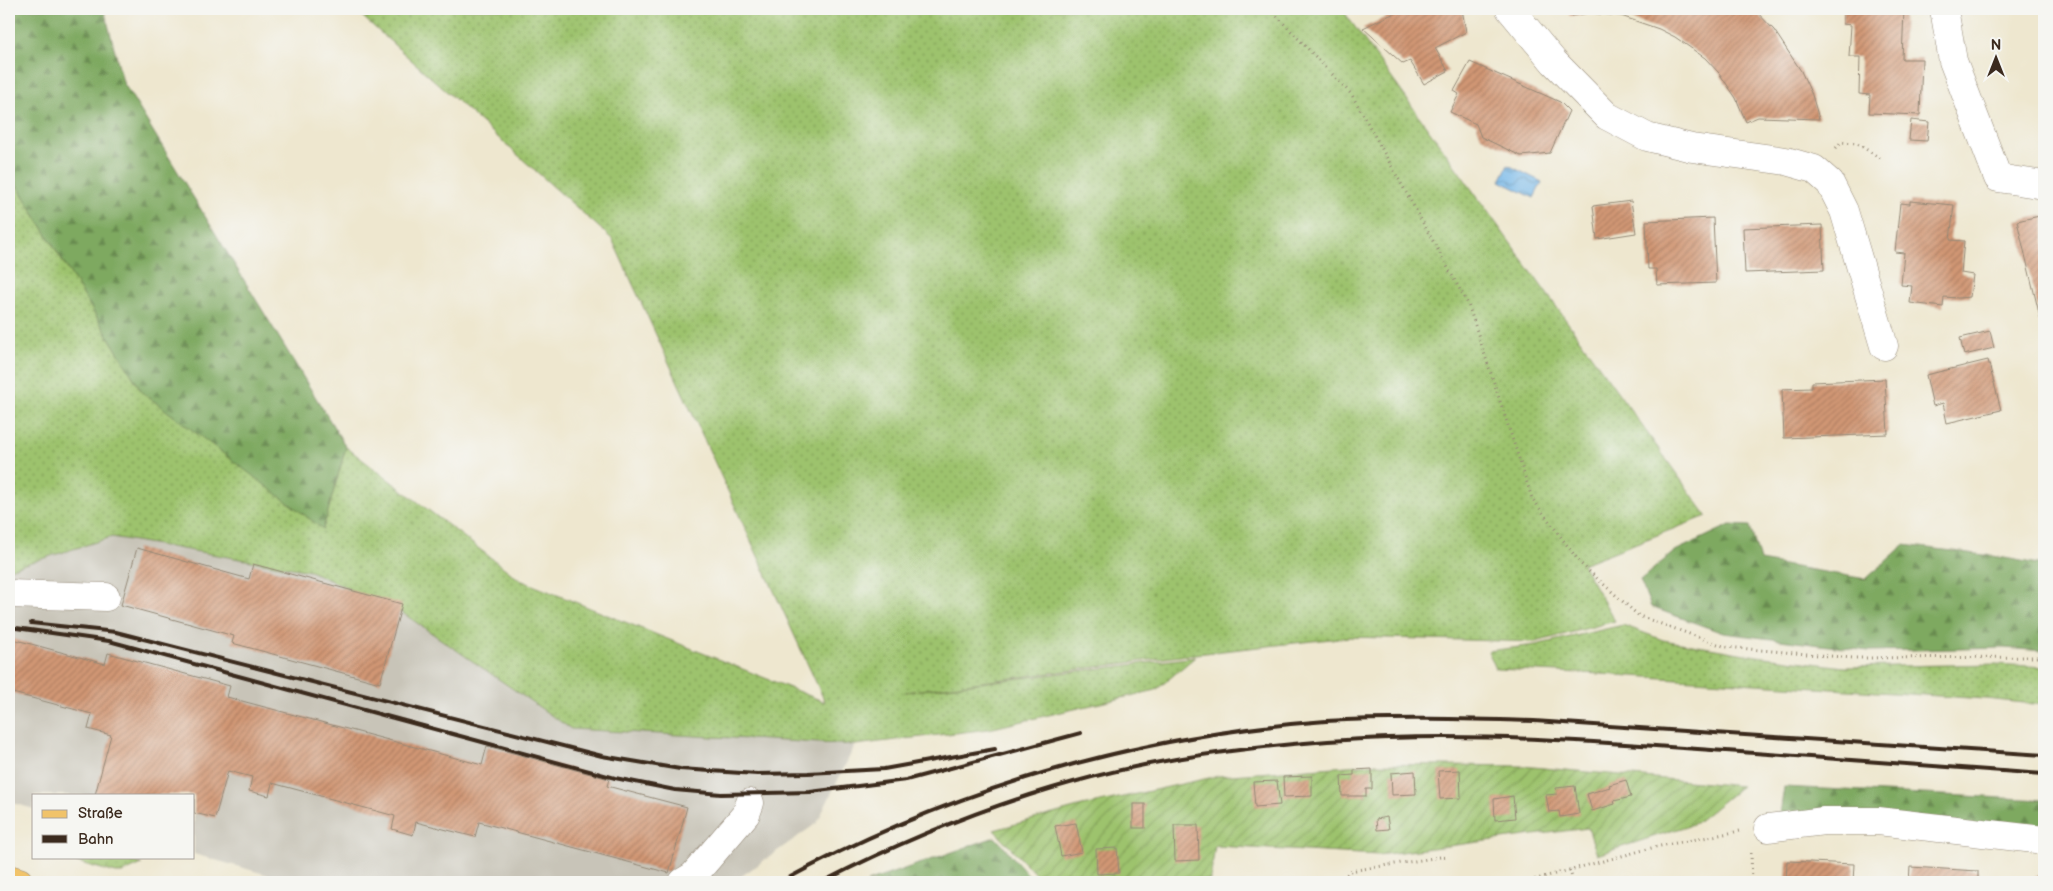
<svg xmlns="http://www.w3.org/2000/svg" width="2053" height="891" viewBox="0 0 2053 891" font-family="'Balsamiq Sans',sans-serif">
  <style>
    .industrial { fill: #c8c4b8 }
    .grass { fill: url(#grass-dots); stroke: #6c7646 }
    .forest { fill: url(#forest-firs); stroke: #5c6a3f }
    .garden { fill: url(#garden-furrows); stroke: #6c7646 }
    .water { fill: url(#water-waves); stroke: #587084 }
    .building { fill: url(#building-hatch) }
    .lines { fill: none; stroke-linecap: round; stroke-linejoin: round }
    .minor-casing { stroke: #948876; stroke-width: 29 }
    .major-casing { stroke: #948876; stroke-width: 29 }
    .path { stroke: #948876; stroke-width: 3; stroke-dasharray: 1 4; stroke-linecap: butt }
    .minor { stroke: #fff; stroke-width: 28 }
    .major { stroke: #f1c36a; stroke-width: 28 }
    .rail { stroke: #3b2a1e; stroke-width: 4 }
  </style>
  <defs>
    <pattern id="grass-dots" width="8" height="8" patternUnits="userSpaceOnUse" patternTransform="scale(1.25)"><rect width="8" height="8" fill="#9dc36d"/><path d="M2 2h.1M6 6h.1" fill="none" stroke="#819f59" stroke-width="1.8" stroke-linecap="round"/></pattern>
    <pattern id="forest-firs" width="22" height="20" patternUnits="userSpaceOnUse" patternTransform="scale(1.25)"><rect width="22" height="20" fill="#7ea960"/><path d="M5 1l3.5 6h-7zM16 11l3.5 6h-7z" fill="#688a4f"/></pattern>
    <pattern id="garden-furrows" width="10" height="10" patternUnits="userSpaceOnUse" patternTransform="scale(1.25)"><rect width="10" height="10" fill="#9dc36d"/><path d="M-1 1l2-2M0 10L10 0M9 11l2-2" fill="none" stroke="#819f59"/></pattern>
    <pattern id="water-waves" width="16" height="10" patternUnits="userSpaceOnUse" patternTransform="scale(1.25)"><rect width="16" height="10" fill="#74b7e9"/><path d="M0 5q4-4 8 0t8 0" fill="none" stroke="#6095bc"/></pattern>
    <pattern id="building-hatch" width="6" height="6" patternUnits="userSpaceOnUse" patternTransform="scale(1.25)"><rect width="6" height="6" fill="#d19775"/><path d="M-1 1l2-2M0 6l6-6M5 7l2-2" fill="none" stroke="#ab7b5f"/></pattern>
  </defs>
  <rect width="100%" height="100%" fill="#f6f6f2"/>
  <filter id="ink" filterUnits="userSpaceOnUse"><feTurbulence type="fractalNoise" baseFrequency=".02" numOctaves="2"/><feDisplacementMap in="SourceGraphic" scale="10" xChannelSelector="R" yChannelSelector="G"/><feConvolveMatrix kernelMatrix="1 2 1 2 8 2 1 2 1" color-interpolation-filters="sRGB"/></filter>
  <filter id="wash" filterUnits="userSpaceOnUse"><feTurbulence type="fractalNoise" baseFrequency=".0096" numOctaves="4" result="noise"/><feDisplacementMap in="SourceGraphic" scale="20" xChannelSelector="R" yChannelSelector="G"/><feGaussianBlur stdDeviation="1.12" result="paint"/><feColorMatrix in="noise" values="0 0 0 0 0 0 0 0 0 0 0 0 0 0 0 0 0 1.4 0 .05"/><feComposite in="paint" operator="in"/></filter>
  <g filter="url(#wash)">
    <rect width="100%" height="100%" fill="#eee7cf"/>
    <!-- industrial -->
    <path class="industrial" d="M112 537 310 571 404 614 571 729 855 745 817 823 733 882H293L194 854V795H34V809L9 802V569Z"/>
    <!-- grass -->
    <g class="grass">
      <path d="M354 9H1342L1707 516 1582 564 1615 621 1536 642 1349 637 1196 654 905 692 1195 657 1156 690 989 729 855 745 571 729 404 614 310 571 112 537 9 569V172L142 392 323 528 346 447 520 580 825 702 612 239Z"/>
      <path d="M1623 625 1663 640 1757 656 1844 667 1996 664 2044 667V705L1985 699 1601 674 1496 669 1488 651 1535 645Z"/>
      <path d="M59 857H117L142 864 122 873H116Z"/>
    </g>
    <!-- forest -->
    <g class="forest">
      <path d="M9 9H104L123 82 346 447 323 529 142 392 9 172Z"/>
      <path d="M1730 525 1750 526 1760 561 1866 579 1904 545 1993 556 2044 565V651L2004 648 1869 651 1723 633 1651 607 1640 580 1675 551Z"/>
      <path d="M1784 787 2044 800V830L1779 821Z"/>
      <path d="M995 837 1034 881 1055 882H867Z"/>
    </g>
    <!-- garden -->
    <path class="garden" d="M1373 764 1522 766 1742 786 1696 823 1597 855 1588 828 1378 855 1215 846 1210 880 1039 878 994 830 1082 806 1218 776Z"/>
    <!-- water -->
    <path class="water" d="M1508 165 1542 182 1534 198 1500 181Z"/>
    <g id="blocks">
      <!-- building -->
      <g class="building">
        <path d="M1403 9H1462L1466 32 1435 48 1448 71 1424 84 1410 61 1403 64 1363 28Z"/>
        <path d="M1566 9H1754L1774 30 1801 71 1812 95 1819 119 1758 117 1746 122 1736 98 1719 73 1705 58 1675 37 1659 29 1621 16 1589 13 1570 16Z"/>
        <path d="M1843 9H1904L1902 59H1922L1920 115 1869 113 1870 95 1859 94 1860 57H1849L1851 25 1843 24Z"/>
        <path d="M1470 62 1560 102 1569 111 1550 153 1521 156 1481 137 1476 124 1450 112 1459 94 1454 91Z"/>
        <path d="M1911 120 1929 122 1927 141 1909 140Z"/>
        <path d="M1631 201 1636 233 1597 239 1593 206Z"/>
        <path d="M1910 201 1954 205 1950 240 1964 241 1961 273 1973 275 1970 297 1958 298 1944 297 1943 307 1910 303 1912 286 1901 285 1904 253 1895 252 1900 203 1910 204Z"/>
        <path d="M2044 215V334L2017 221Z"/>
        <path d="M1713 218 1716 283 1657 285 1656 269H1648L1646 221Z"/>
        <path d="M1822 225 1824 270 1745 273 1743 228Z"/>
        <path d="M1990 331 1994 348 1964 355 1960 338Z"/>
        <path d="M1988 360 2001 410 1947 423 1943 403 1933 406 1926 375Z"/>
        <path d="M1885 379 1888 434 1784 438 1782 389 1812 388V382Z"/>
        <path d="M137 548 249 579 253 564 402 604 380 683 232 643 234 636 121 605Z"/>
        <path d="M9 638 105 664 108 653 230 686 227 697 482 765 487 746 609 779 607 786 687 807 669 873 479 822 475 837 416 822 413 835 392 829 395 816 272 783 269 796 249 791 252 777 228 771 215 818 194 813V795H95L111 735 88 729 92 714 9 692Z"/>
        <path d="M1372 769V789H1366V796H1342L1341 776 1354 775V770Z"/>
        <path d="M1460 770 1461 798 1440 799 1438 771Z"/>
        <path d="M1415 771 1416 794 1392 795 1391 773Z"/>
        <path d="M1312 776V796L1284 797 1283 777Z"/>
        <path d="M1626 780 1631 797 1614 801 1615 804 1592 811 1587 794 1610 787 1609 785Z"/>
        <path d="M1277 781 1280 805 1255 807 1253 782Z"/>
        <path d="M1575 786 1579 814 1560 817 1559 811 1549 812 1546 795 1557 794 1556 788Z"/>
        <path d="M1513 796 1515 818 1495 820 1494 799Z"/>
        <rect x="1133" y="804" width="12" height="24"/>
        <path d="M1387 817 1389 829 1377 830 1376 819Z"/>
        <path d="M1076 823 1082 852 1061 856 1055 826Z"/>
        <path d="M1174 825H1198L1199 860 1175 861Z"/>
        <path d="M1117 848 1119 873 1097 874 1096 849Z"/>
        <path d="M1787 861 1854 864 1853 882H1786Z"/>
        <path d="M1910 867 1978 871V882H1909Z"/>
        <path d="M2036 875H2044V882H2035Z"/>
      </g>
    </g>
  </g>
  <g filter="url(#ink)">
    <use href="#blocks" fill-opacity="0" stroke="#948876" stroke-width="1"/>
    <g class="lines">
      <defs>
        <g id="minor">
          <path d="M1510 9 1554 62 1607 116 1647 137 1692 148 1786 161 1814 169 1830 183 1844 211 1884 346"/>
          <path d="M1944 9 1953 61 1998 178 2044 185"/>
          <path d="M9 594 106 597"/>
          <path d="M1768 828 1824 821H1878L2044 840"/>
          <path d="M683 882 693 876 746 814 750 803"/>
        </g>
        <path id="major" d="M9 879 19 882"/>
      </defs>
      <!-- minor casing -->
      <use href="#minor" class="minor-casing"/>
      <!-- major casing -->
      <use href="#major" class="major-casing"/>
      <!-- path -->
      <g class="path">
        <path d="M1270 9 1352 95 1468 304 1532 498 1581 564 1639 616 1726 647 1853 658 2044 657"/>
        <path d="M1836 148 1841 142 1856 143 1883 160"/>
        <path d="M1751 853 1752 882"/>
        <path d="M1570 870 1573 882"/>
        <path d="M1340 882 1350 871 1447 856"/>
        <path d="M1525 882 1655 847 1740 831"/>
      </g>
      <!-- minor -->
      <use href="#minor" class="minor"/>
      <!-- major -->
      <use href="#major" class="major"/>
      <!-- rail -->
      <g class="rail">
        <path d="M31 623 116 632 602 756 680 769 757 774 808 773 884 769 995 749"/>
        <path d="M9 627 109 641 615 778 675 790 721 794 810 792 906 780 1081 733"/>
        <path d="M781 882C949 790 1135 735 1326 721 1394 717 1466 719 1534 721L2044 755"/>
        <path d="M822 882C933 825 1053 780 1176 759 1246 748 1317 740 1388 738 1500 734 1614 743 1726 751 1832 759 1938 767 2044 774"/>
      </g>
    </g>
  </g>
  <!-- margin -->
  <rect width="2053" height="891" fill="none" stroke="#f6f6f2" stroke-width="30"/>
  <!-- legend -->
  <rect x="32" y="794" width="162" height="65" fill="#f6f6f2" stroke="#aba49d"/>
  <rect x="42" y="810" width="25" height="8" fill="#f1c36a" stroke="#aba49d"/>
  <text x="78" y="818" font-size="15" fill="#3b2a1e">Straße</text>
  <rect x="42" y="835" width="25" height="8" fill="#3b2a1e" stroke="#aba49d"/>
  <text x="78" y="844" font-size="15" fill="#3b2a1e">Bahn</text>
  <!-- north arrow -->
  <g transform="translate(1996 58)" stroke="#f6f6f2" stroke-width="4" paint-order="stroke">
  <path d="M0-4L9 19L0 12L-9 19Z" fill="#3b2a1e"/>
  <text y="-8" font-size="14" font-weight="bold" text-anchor="middle" fill="#3b2a1e">N</text>
  </g>
</svg>
